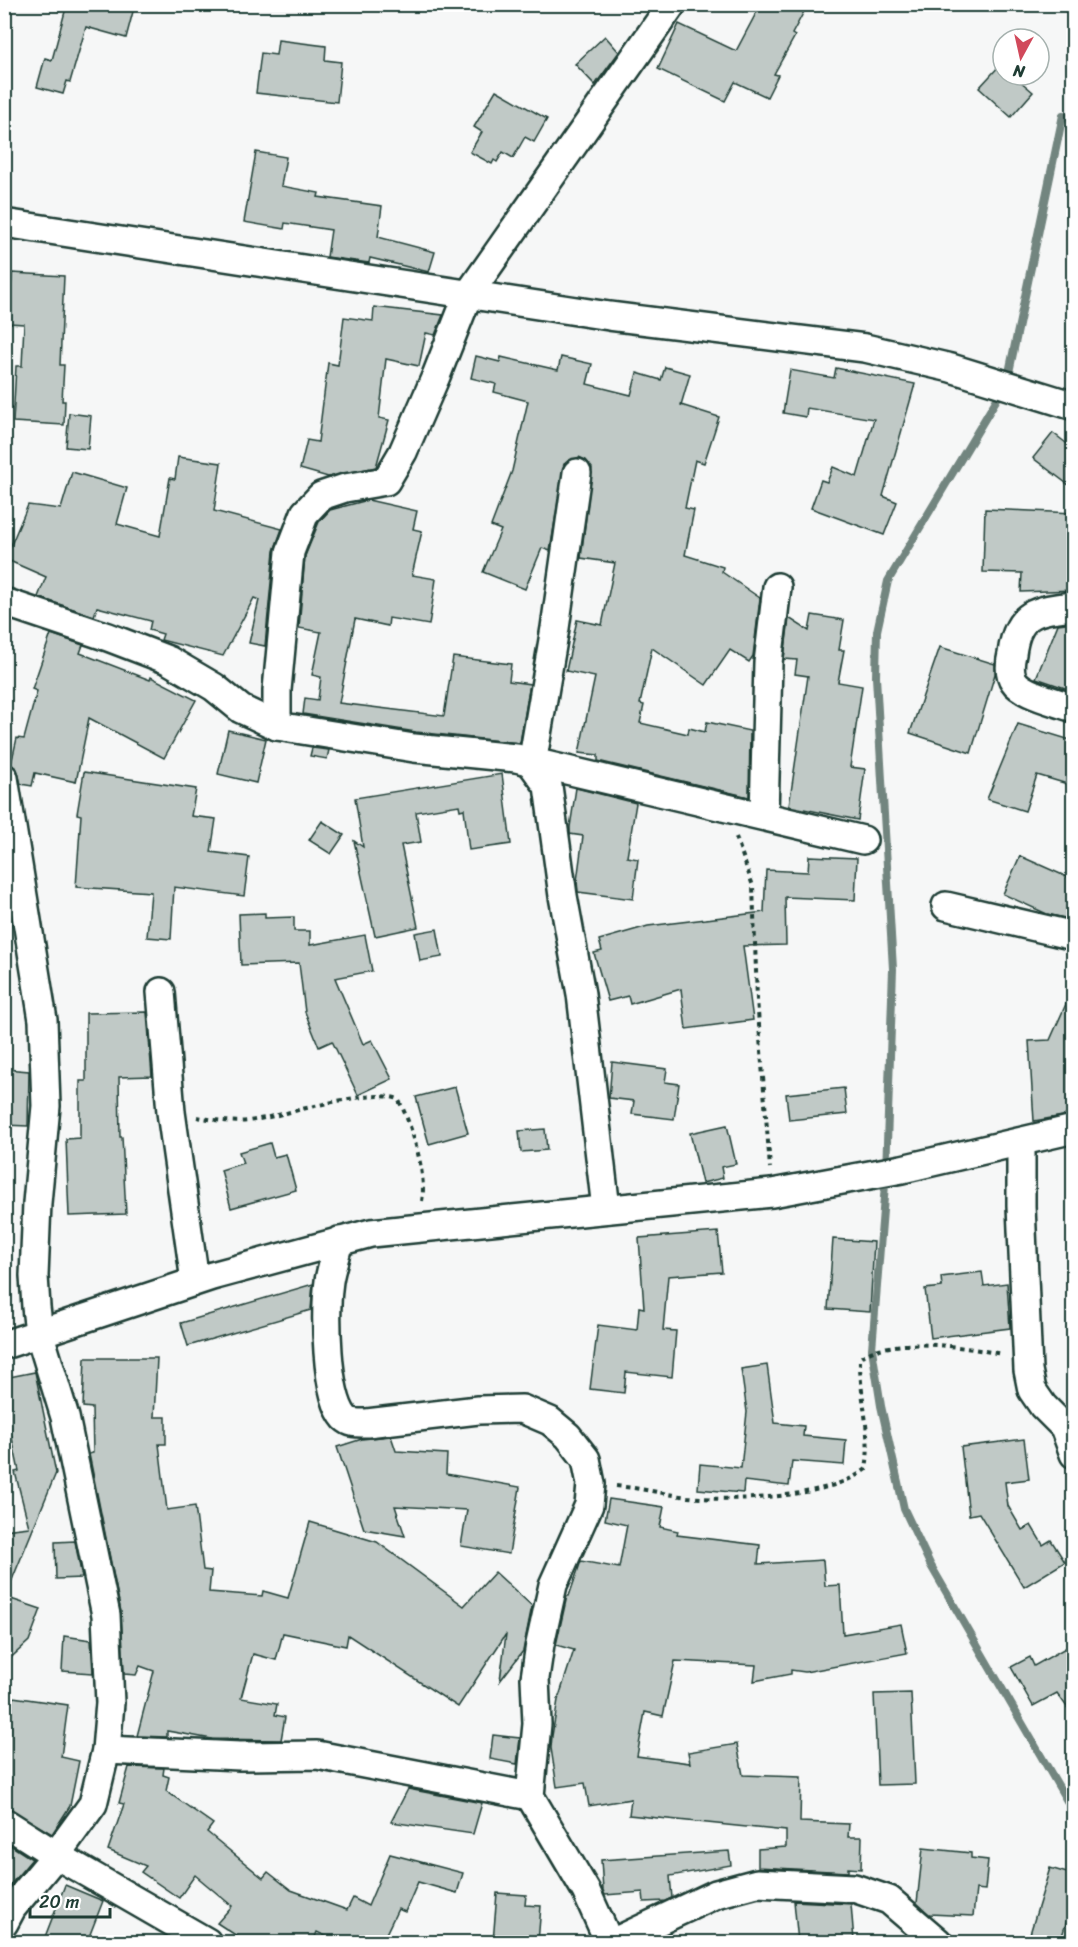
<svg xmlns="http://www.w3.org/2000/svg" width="1078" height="1947" viewBox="0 0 1078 1947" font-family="Sriracha,sans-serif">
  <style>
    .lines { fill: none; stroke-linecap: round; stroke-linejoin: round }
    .stream { stroke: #72857f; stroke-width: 8 }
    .building { fill: #c0c9c6; stroke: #1f3d34; stroke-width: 1.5 }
    .minor-casing { stroke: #1f3d34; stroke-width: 32 }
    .path { stroke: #1f3d34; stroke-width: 4; stroke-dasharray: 4.5 4.5; stroke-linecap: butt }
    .minor { stroke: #fff; stroke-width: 27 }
  </style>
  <rect width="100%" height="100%" fill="#f6f7f7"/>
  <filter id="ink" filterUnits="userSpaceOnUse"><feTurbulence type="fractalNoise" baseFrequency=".0167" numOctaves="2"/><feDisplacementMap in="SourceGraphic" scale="12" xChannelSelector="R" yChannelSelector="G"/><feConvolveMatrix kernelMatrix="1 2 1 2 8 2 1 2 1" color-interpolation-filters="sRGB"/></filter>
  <g filter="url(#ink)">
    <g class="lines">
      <!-- stream -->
      <path class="stream" d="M1063 115 1007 382 888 581 877 631 876 677 893 969 886 1172 872 1349 881 1406 904 1509 930 1564 1074 1813"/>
    </g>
    <!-- building -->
    <g class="building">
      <path d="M67 4H135L126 38 86 27 70 82 67 81 63 94 37 87 45 58 52 60Z"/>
      <path d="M761 4H808L792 34 795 36 774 74 778 75 767 97 735 82 725 101 658 69 679 24 736 51Z"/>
      <path d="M605 36 619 52 595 85 575 64Z"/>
      <path d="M278 40 326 46 325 60 341 62 337 102 256 93 261 53 276 55Z"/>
      <path d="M1001 64 1003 75H1013L1033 92 1011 117 979 88Z"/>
      <path d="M496 90 547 119 534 142 525 137 513 158 503 152 497 162 494 160 492 164 470 152 482 132 474 127Z"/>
      <path d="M256 152 286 157 281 186 319 193 318 197 382 206 378 237 435 252 429 272 370 258 369 263 327 257 331 230 285 223 284 229 244 222Z"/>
      <path d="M12 273 64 276 60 365H64L62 401H65L64 425 13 422 16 366H22L24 324 9 323Z"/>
      <path d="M374 307 443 315 435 335 426 333 419 366 386 359 379 418 389 420 376 467 328 477 300 469 307 440 318 442 328 363 338 365 344 317 373 321Z"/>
      <path d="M476 356 500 362 501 357 558 370 561 357 592 364 587 384 631 395 637 373 661 380 665 367 690 374 681 405 719 417 704 463 695 460 685 508 694 510 685 555 723 567 722 572 760 598 753 656 749 662 730 650 706 685 652 648 640 704 644 705 640 723 688 734 689 728 705 732 707 722 750 731 749 797 598 761V755L579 753 595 677 566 671 577 620 602 625 615 563 581 558 592 468 586 460 579 457 564 464 550 551 542 548 525 589 483 572 501 530 491 526 512 471 528 401 494 392 496 384 471 378Z"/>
      <path d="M836 368 915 384 883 496 897 502 884 535 811 508 821 480 827 482 833 467 857 477 874 419 807 408 806 417 783 413 790 370 834 378Z"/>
      <path d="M69 413 91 416 88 449 66 447Z"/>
      <path d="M1053 433 1074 449V489L1033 458Z"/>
      <path d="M178 457 221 463 214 511 282 529 274 551 265 646 249 643 259 600 254 598 223 656 161 640 163 634 149 630 151 621 97 607 94 616 38 597 46 577 5 559 28 505 61 509 72 472 127 488 117 524 160 536 170 478 175 479Z"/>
      <path d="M368 500 417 511 413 529 422 531 412 575 436 579 429 625 389 618 388 626 355 619 339 703 444 716 453 657 511 664 509 681 530 684 520 743 416 732 303 714 305 698 318 700 321 677 312 675 321 632 299 628 305 556 319 522 330 510Z"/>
      <path d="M985 509 1074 513V590L1021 592 1022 573 983 572Z"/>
      <path d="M812 615 844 620 839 650H844L838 682 862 686 850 767 865 769 858 820 789 806 808 676 795 674 797 660 784 659 789 618 809 631Z"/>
      <path d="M1074 622V691L1036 678 1058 624Z"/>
      <path d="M51 634 83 645 80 653 150 680 151 677 196 700 164 758 89 718 76 782 35 773 32 786 21 784 17 769 11 764 17 738 24 739 37 691 32 689Z"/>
      <path d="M940 647 995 664V674L971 753 910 733Z"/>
      <path d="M1018 724 1074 741V786L1037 775 1025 811 987 799Z"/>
      <path d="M228 730 266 739 256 783 218 774Z"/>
      <path d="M312 748 329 750 327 759 310 756Z"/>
      <path d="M84 772 196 789 191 816 216 819 211 852 249 857 244 896 174 887 171 939 147 937 151 892 76 887 81 815 77 814Z"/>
      <path d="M502 774 511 844 469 850 464 809 460 810 459 805 416 812 421 842 401 845 418 927 375 936 354 841 363 847 355 798Z"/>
      <path d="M576 788 636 803 627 857 638 859 633 899 578 892 577 881 583 836 570 834V827Z"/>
      <path d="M322 821 344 835 331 854 309 840Z"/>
      <path d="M809 856 857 858 855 900 785 897 786 945 743 946 753 1020 686 1029 681 989 630 1004 628 996 608 1001 594 953 602 951 599 940 648 926 764 912 766 870 808 872Z"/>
      <path d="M1020 856 1074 880V920L1047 914 1003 894Z"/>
      <path d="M265 913V918L294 917V931H310V945L365 935 372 971 335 978 363 1044 372 1040 392 1079 358 1095 332 1041 319 1047 305 1012 299 963 241 965 239 914Z"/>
      <path d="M437 929 442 957 420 961 415 933Z"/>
      <path d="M1074 986V1114L1034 1121 1029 1041 1050 1040Z"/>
      <path d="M147 1012 152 1076 119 1077 120 1137H122L126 1214 69 1216 66 1139 80 1138V1081H86V1013Z"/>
      <path d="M612 1062 667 1069 665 1082 679 1084 674 1119 632 1114 634 1101 609 1098Z"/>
      <path d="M6 1069 29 1071 28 1126 4 1125Z"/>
      <path d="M455 1087 468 1133 429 1144 416 1097Z"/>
      <path d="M844 1088 847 1114 789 1120 786 1094Z"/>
      <path d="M727 1125 736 1164 721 1167 723 1178 702 1183 690 1133Z"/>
      <path d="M545 1129 547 1150 521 1152 519 1131Z"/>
      <path d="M270 1143 274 1157 286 1154 296 1190 231 1208 221 1170 243 1163 239 1152Z"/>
      <path d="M718 1232 722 1272 668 1276 663 1330 676 1331 672 1377 626 1372 624 1393 590 1389 598 1325 637 1330 639 1307 644 1308 639 1238Z"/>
      <path d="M833 1239 874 1242 870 1312 828 1309Z"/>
      <path d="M982 1272 984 1286 1007 1283 1010 1328 931 1338 925 1289 942 1287 941 1277Z"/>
      <path d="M313 1284 311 1310 188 1346 181 1323Z"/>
      <path d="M85 1358H157L154 1417H166V1444H159L167 1510 195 1506 203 1570 211 1571 209 1592 262 1596 263 1591 288 1598 310 1522 377 1542 464 1606 495 1572 532 1606 523 1651 500 1681 506 1634 458 1707 348 1635 346 1646 283 1633 276 1660 253 1654 241 1698 277 1704 275 1715 285 1717 281 1740 212 1739 167 1731V1737L137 1736 154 1671 140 1666 136 1675 124 1674 121 1612 89 1454 93 1453 92 1408 83 1407Z"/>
      <path d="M767 1365 775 1423 804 1426 803 1436 846 1440 844 1465 792 1461 789 1486 744 1481 743 1493 698 1489 700 1464 741 1468 747 1412 741 1369Z"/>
      <path d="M35 1372 56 1473 5 1597 41 1609 29 1641 4 1664V1530L29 1527 15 1472 19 1471 4 1401V1378Z"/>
      <path d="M391 1436 396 1451 447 1454 446 1474 520 1487 509 1554 461 1546 467 1510 395 1506 405 1536 364 1529 337 1447 362 1439Z"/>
      <path d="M1024 1439 1029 1479 1005 1482 1008 1506 1022 1530 1031 1525 1043 1545 1051 1540 1065 1562 1024 1587 979 1513 969 1515 961 1447Z"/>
      <path d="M609 1499 664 1507 660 1527 678 1531 677 1535 760 1545 758 1564 823 1560 825 1586 840 1585 843 1634 901 1624 907 1653 805 1672 791 1670V1674L754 1681 756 1665 675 1661 663 1716 645 1712 637 1756 690 1763 688 1752 737 1744 743 1775 801 1777 800 1822 849 1824 848 1837H862L861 1869 848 1868V1872L758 1867V1849L786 1847V1831L629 1815 631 1799 589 1806 585 1783 557 1787 551 1748 552 1736 558 1700 574 1650 556 1645 567 1596H569L581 1561 619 1568 627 1525 605 1520Z"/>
      <path d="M75 1541 82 1578 56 1579 55 1542Z"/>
      <path d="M64 1636 91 1640 93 1673 62 1671Z"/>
      <path d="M1074 1643V1717L1057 1693 1033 1706 1011 1667 1030 1657 1034 1666Z"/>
      <path d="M911 1693 915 1784 878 1785 874 1694Z"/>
      <path d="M13 1697 68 1705 61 1757 79 1761 70 1806 52 1834 4 1806V1755Z"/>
      <path d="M493 1735 520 1738 517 1764 490 1759Z"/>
      <path d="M129 1767 164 1768 163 1775 169 1777 166 1791 213 1824 207 1832 263 1878 268 1872 291 1890 347 1910 353 1898 368 1906 390 1854 463 1873 457 1893 418 1882 405 1912 398 1909 382 1942H338L317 1932 313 1942H246L217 1923 232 1906 195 1875 179 1898 141 1872 146 1866 108 1850 124 1804 119 1803Z"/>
      <path d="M408 1789 482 1803 473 1834 391 1822Z"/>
      <path d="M4 1841 32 1859 4 1892Z"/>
      <path d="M923 1848 971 1853V1858L988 1860 985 1890 976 1889 973 1916 929 1914 917 1903Z"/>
      <path d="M729 1851 731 1865 670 1876 672 1898 665 1901 644 1902 643 1892 605 1895 603 1890 601 1860Z"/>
      <path d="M1050 1868 1074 1875V1899L1060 1942H1047L1029 1937Z"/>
      <path d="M65 1885 103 1901 87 1942H43Z"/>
      <path d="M497 1893 526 1895 525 1905 541 1906 538 1942H493Z"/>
      <path d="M794 1901 851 1904 854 1941 798 1942Z"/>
    </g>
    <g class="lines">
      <defs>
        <g id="minor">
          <path d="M4 223 609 316 865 348 951 368 1074 406"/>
          <path d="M577 473 555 628 532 764 548 786 563 896 581 994 606 1209"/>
          <path d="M4 602 108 637 168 660 214 687 241 709 277 726 414 748 516 758 863 840"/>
          <path d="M1074 606C1036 610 1017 612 1012 654 1010 662 1009 674 1014 681 1022 694 1059 703 1074 708"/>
          <path d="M277 726V690L290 552 305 513 321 496 345 488 386 481 403 452 436 376 468 295 672 4"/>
          <path d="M4 778 43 1020 46 1106 37 1203 34 1276 36 1307 39 1332 65 1417 106 1615 110 1703 106 1750 93 1804 56 1855 12 1908 4 1923"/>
          <path d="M764 815 768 663 777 587"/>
          <path d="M946 906 1074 936"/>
          <path d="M161 992 171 1112 195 1281"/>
          <path d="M1021 1142V1206L1028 1370 1032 1390 1043 1406 1064 1427 1074 1454"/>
          <path d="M339 1241C336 1254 331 1268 329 1281 325 1310 325 1396 345 1418 351 1424 359 1423 367 1423L478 1410 522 1409 550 1421 568 1436 586 1459 591 1484 589 1505 553 1585 540 1644 535 1678 537 1724 530 1796 586 1891 609 1942"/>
          <path d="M4 1345 212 1276 371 1233 772 1193 902 1169 1074 1129"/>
          <path d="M106 1750 240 1756 317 1755 530 1796"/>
          <path d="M4 1822 56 1855 207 1942"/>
          <path d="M614 1942 716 1894 757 1883 854 1888 889 1900 938 1942"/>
        </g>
      </defs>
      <!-- minor casing -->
      <use href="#minor" class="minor-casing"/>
      <!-- path -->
      <g class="path">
        <path d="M736 837 753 886 757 999 770 1168"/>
        <path d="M197 1117C213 1120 232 1123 248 1121 286 1116 366 1087 398 1099 411 1122 427 1174 422 1201"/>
        <path d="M616 1486C641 1488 664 1494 688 1497 734 1502 830 1498 866 1469 872 1435 859 1393 860 1358 892 1335 965 1347 1002 1354"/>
      </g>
      <!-- minor -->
      <use href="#minor" class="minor"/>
    </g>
  </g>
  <!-- margin -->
  <rect width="1078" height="1947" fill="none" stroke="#fff" stroke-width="24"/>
  <rect x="12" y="12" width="1054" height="1923" fill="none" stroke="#1f3d34" stroke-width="2" filter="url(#ink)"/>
  <!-- north arrow -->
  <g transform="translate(1021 57) rotate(188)"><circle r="28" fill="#ffffff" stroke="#a5b1ae" stroke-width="1.5"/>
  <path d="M0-4.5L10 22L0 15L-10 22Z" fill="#d1495b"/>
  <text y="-9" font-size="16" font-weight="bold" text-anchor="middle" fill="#1f3d34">N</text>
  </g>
  <!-- scale -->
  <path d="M30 1908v9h80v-9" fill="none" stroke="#1f3d34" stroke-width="3"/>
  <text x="39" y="1908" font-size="18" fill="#1f3d34" stroke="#ffffff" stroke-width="4.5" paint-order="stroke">20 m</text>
</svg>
